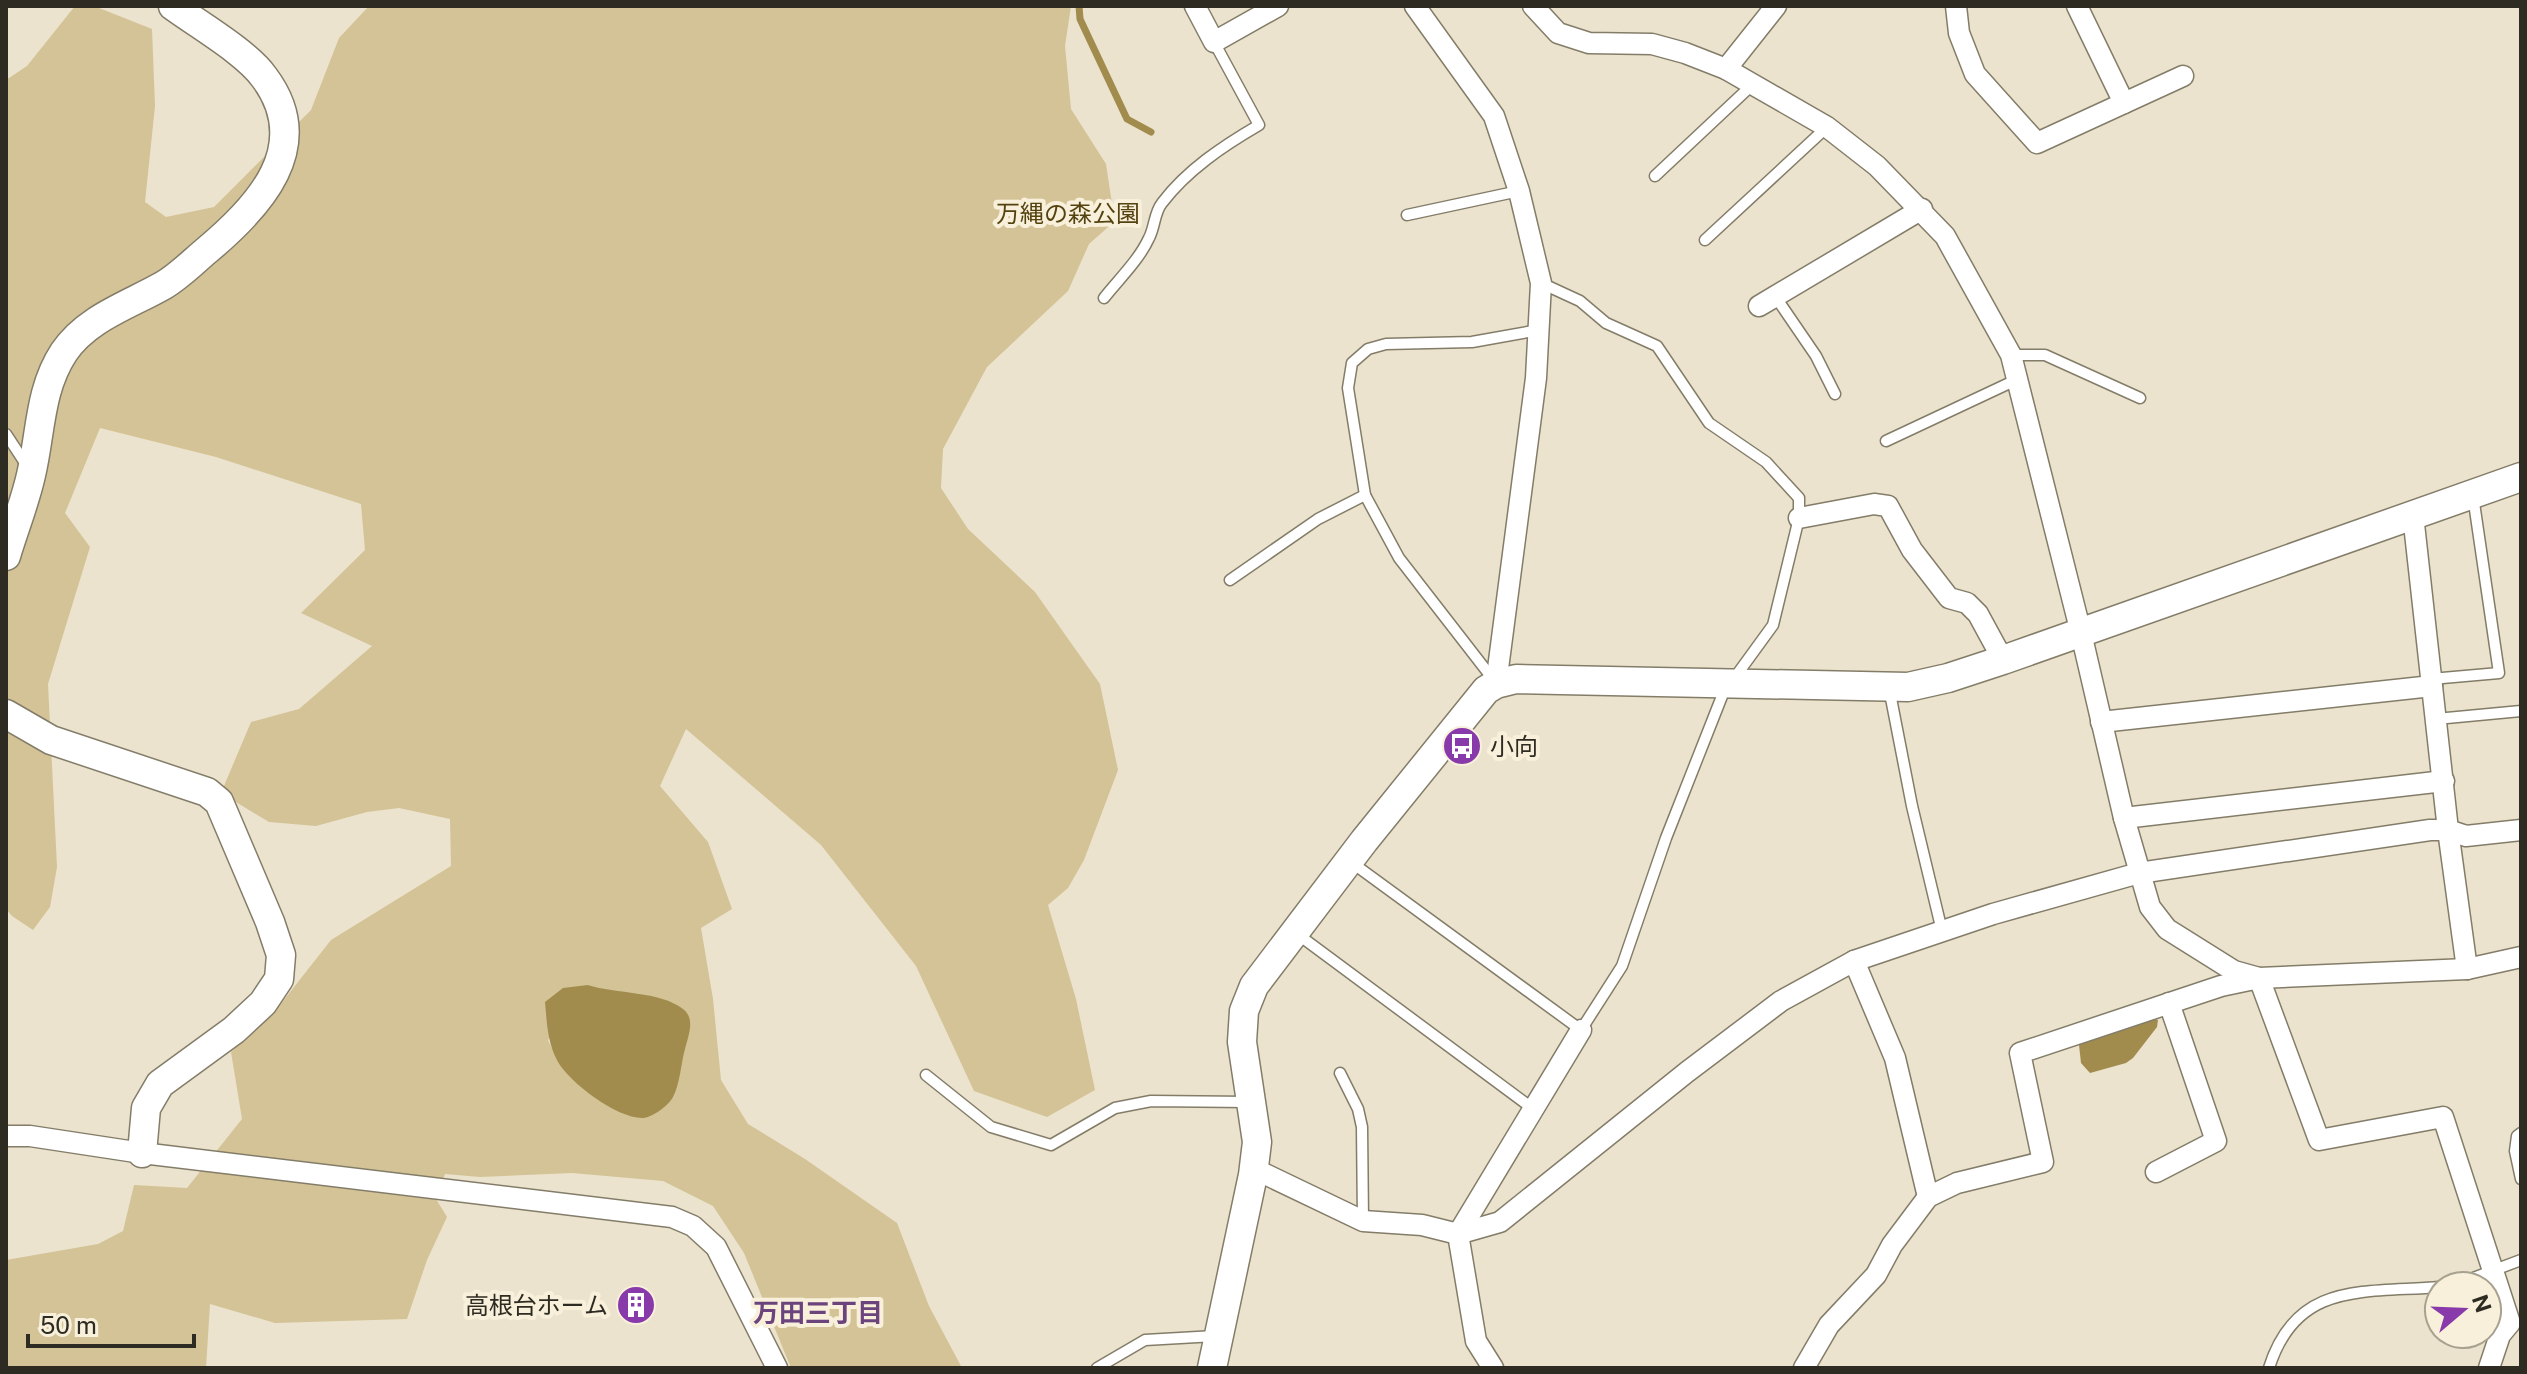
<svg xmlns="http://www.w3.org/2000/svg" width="2527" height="1374" viewBox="0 0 2527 1374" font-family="'Public Sans','Noto Sans JP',sans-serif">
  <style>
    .green { fill: #d3c396; fill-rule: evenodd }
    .water { fill: #a18b4d }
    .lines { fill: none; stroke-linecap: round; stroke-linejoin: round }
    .stream { stroke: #a18b4d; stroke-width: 7 }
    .lane-casing { stroke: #837c68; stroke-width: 13 }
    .street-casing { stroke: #837c68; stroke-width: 23 }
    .secondary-casing { stroke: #837c68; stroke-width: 31 }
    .lane { stroke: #fff; stroke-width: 10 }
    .street { stroke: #fff; stroke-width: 20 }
    .secondary { stroke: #fff; stroke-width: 28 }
    .labels { text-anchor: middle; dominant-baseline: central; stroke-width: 8; stroke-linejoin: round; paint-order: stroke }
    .park-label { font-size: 24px; fill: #544311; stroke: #f8f0da }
    .poi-label { font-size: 24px; fill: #2e2b22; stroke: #f8f0da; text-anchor: start }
    .neighbourhood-label { font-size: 26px; font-weight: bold; fill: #6b447d; stroke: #f8f0da }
  </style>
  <rect width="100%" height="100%" fill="#ebe3cd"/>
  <!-- green -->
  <path class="green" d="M75 6H94L152 29 155 106 145 202 166 217 214 207 311 110 339 38 369 6H1071L1065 46 1071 109 1106 164 1112 204 1124 213 1089 244 1068 291 987 367 943 449 941 488 968 529 1035 592 1100 684 1118 770 1084 860 1068 888 1048 905 1076 999 1095 1090 1047 1117 974 1091 916 966 821 845 686 729 660 786 708 842 732 909 701 928 713 999 721 1080 748 1124 805 1159 897 1223 929 1306 962 1368H791L744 1253 713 1206 663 1181 572 1173 480 1177 445 1174 436 1199 447 1217 427 1260 407 1319 275 1323 210 1304 206 1368H6V1260L98 1244 123 1231 134 1185 187 1188 242 1119 231 1052 276 1010 331 940 451 866 450 819 399 808 367 812 316 826 269 822 221 793 251 722 299 709 372 646 301 613 365 550 361 504 216 457 100 428 65 513 90 547 48 684 57 867 50 907 33 930 12 916 6 909V80L27 66ZM588 985C618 995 650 995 680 1007L616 1109C580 1087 566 1079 548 1040Z"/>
  <!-- water -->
  <g class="water">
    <path d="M588 985C616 994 660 991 683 1009 696 1019 688 1036 685 1049 681 1063 680 1084 673 1097 668 1106 653 1117 643 1118 618 1119 570 1083 558 1062 547 1042 547 1023 545 1002L563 988Z"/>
    <path d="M2153 1018 2158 1020 2157 1027 2133 1058 2126 1063 2090 1073 2081 1063 2079 1045 2084 1041Z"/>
  </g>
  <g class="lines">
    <!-- stream -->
    <path class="stream" d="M1079 6 1080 19 1127 119 1151 132"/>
    <defs>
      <g id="lane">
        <path d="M1655 176 1752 85"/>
        <path d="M1407 215 1519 191"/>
        <path d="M1705 240 1827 127"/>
        <path d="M1541 283 1580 301 1606 323 1657 346 1709 423 1766 462 1799 498V518L1773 625 1733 680"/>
        <path d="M1775 296 1816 356 1835 394"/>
        <path d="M1104 298C1119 279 1139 260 1149 238 1155 227 1154 213 1162 203 1187 170 1223 146 1259 125L1214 42"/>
        <path d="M2011 355H2045L2140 398"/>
        <path d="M6 434 27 466"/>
        <path d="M1886 441 2016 380"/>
        <path d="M1230 580 1318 519 1365 495"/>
        <path d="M2431 679 2499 673 2473 496"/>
        <path d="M1496 683 1399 558 1365 495 1348 388 1352 363 1368 349 1386 344 1472 342 1539 330"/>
        <path d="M1889 688 1912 806 1942 931"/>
        <path d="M2436 719 2521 711"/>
        <path d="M1351 862 1581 1030 1622 966 1666 838 1726 686"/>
        <path d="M1296 933 1532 1108"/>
        <path d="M1340 1073 1358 1109 1362 1127 1363 1221"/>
        <path d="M926 1075 991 1127 1051 1145 1115 1108 1151 1101 1248 1102"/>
        <path d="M2521 1133 2517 1136 2515 1151 2521 1179"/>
        <path d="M2452 1286 2521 1260"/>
        <path d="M1097 1368 1145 1340 1215 1336"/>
        <path d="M2269 1368C2296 1281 2364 1293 2439 1287"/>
      </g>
      <g id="street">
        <path d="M1195 6 1214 42 1278 6"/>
        <path d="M1415 6 1494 116 1519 191 1541 283 1536 378 1496 684"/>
        <path d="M1533 6 1558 33 1589 43 1652 44 1685 53 1726 69 1827 127 1877 166 1945 236 2011 355 2081 633 2124 818 2150 907 2167 929 2234 971 2259 978 2467 969 2521 957"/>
        <path d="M1956 6 1959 33 1975 74 2037 143 2183 76"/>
        <path d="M2077 6 2124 103"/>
        <path d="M1726 69 1776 6"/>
        <path d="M1759 306 1922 209"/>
        <path d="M2413 515 2448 830 2467 969"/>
        <path d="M1799 518 1874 504 1888 506 1912 550 1949 598 1967 603 1978 614 2003 660"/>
        <path d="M2101 722 2432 686"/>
        <path d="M2124 818 2444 781"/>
        <path d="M1854 961 1895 1058 1928 1197"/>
        <path d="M6 1136H30L142 1153 672 1217 693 1226 716 1247 777 1368"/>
        <path d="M2156 1172 2216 1141 2169 1003"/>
        <path d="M1253 1175 1265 1174 1363 1221 1422 1225 1458 1234 1500 1222 1687 1072 1781 1001 1854 961 1993 914 2139 873 2430 830H2448L2466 836 2521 830"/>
        <path d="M1493 1368 1476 1341 1458 1234 1581 1030"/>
        <path d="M1804 1368 1829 1325 1876 1275 1892 1245 1928 1197 1957 1183 2043 1162 2020 1053 2221 986 2259 978 2319 1140 2443 1117 2510 1323 2500 1335 2489 1368"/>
      </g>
      <g id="secondary">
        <path d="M6 556C14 529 25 502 31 475 41 433 39 390 64 352 87 318 129 305 164 285 179 276 193 262 206 251 259 207 316 146 264 77 246 52 199 25 173 6"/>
        <path d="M6 714 51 740 207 792 219 802 270 922 281 955 279 979 263 1003 234 1030 160 1084 146 1108 142 1153"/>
        <path d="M1212 1368 1253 1175 1257 1142 1242 1042 1244 1011 1254 986 1364 841 1486 690 1496 684 1516 679 1908 687 1948 678 2003 660 2521 477"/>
      </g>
    </defs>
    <!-- lane casing -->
    <use href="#lane" class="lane-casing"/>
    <!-- street casing -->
    <use href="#street" class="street-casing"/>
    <!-- secondary casing -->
    <use href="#secondary" class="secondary-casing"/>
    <!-- lane -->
    <use href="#lane" class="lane"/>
    <!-- street -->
    <use href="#street" class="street"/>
    <!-- secondary -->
    <use href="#secondary" class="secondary"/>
  </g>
  <!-- icons -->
  <defs>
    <symbol id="bus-disc" viewBox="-11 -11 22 22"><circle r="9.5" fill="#893aaa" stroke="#f8f0da"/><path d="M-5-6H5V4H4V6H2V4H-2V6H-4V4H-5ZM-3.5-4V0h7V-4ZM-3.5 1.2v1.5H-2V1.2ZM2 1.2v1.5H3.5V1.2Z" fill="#fff"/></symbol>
    <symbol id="building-disc" viewBox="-11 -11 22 22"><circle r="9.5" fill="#893aaa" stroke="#f8f0da"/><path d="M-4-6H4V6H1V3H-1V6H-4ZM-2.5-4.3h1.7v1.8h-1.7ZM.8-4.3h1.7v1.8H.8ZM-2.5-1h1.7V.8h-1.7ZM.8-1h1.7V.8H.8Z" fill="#fff"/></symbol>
  </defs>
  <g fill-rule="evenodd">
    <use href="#bus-disc" x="1440" y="724" width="44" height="44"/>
    <use href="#building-disc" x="614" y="1283" width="44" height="44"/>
  </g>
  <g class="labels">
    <!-- park labels -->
    <g class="park-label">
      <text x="1068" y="213">万縄の森公園</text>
    </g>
    <!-- poi labels -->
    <g class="poi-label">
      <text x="1490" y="746">小向</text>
      <text x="608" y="1305" text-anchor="end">高根台ホーム</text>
    </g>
    <!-- neighbourhood labels -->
    <g class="neighbourhood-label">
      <text x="818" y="1312">万田三丁目</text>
    </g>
  </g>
  <!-- border -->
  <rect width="2527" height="1374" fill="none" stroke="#2e2b22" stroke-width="16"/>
  <!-- north arrow -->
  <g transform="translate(2463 1310) rotate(71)"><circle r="38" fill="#f8f0da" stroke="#a7a190" stroke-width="2"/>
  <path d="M0-6L14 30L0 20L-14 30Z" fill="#893aaa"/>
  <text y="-12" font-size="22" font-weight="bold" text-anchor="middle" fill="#2e2b22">N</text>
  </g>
  <!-- scale -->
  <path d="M28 1334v12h166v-12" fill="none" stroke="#2e2b22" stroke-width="4"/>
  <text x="40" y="1334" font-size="24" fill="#2e2b22" stroke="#f8f0da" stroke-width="6" paint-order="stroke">50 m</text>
</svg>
